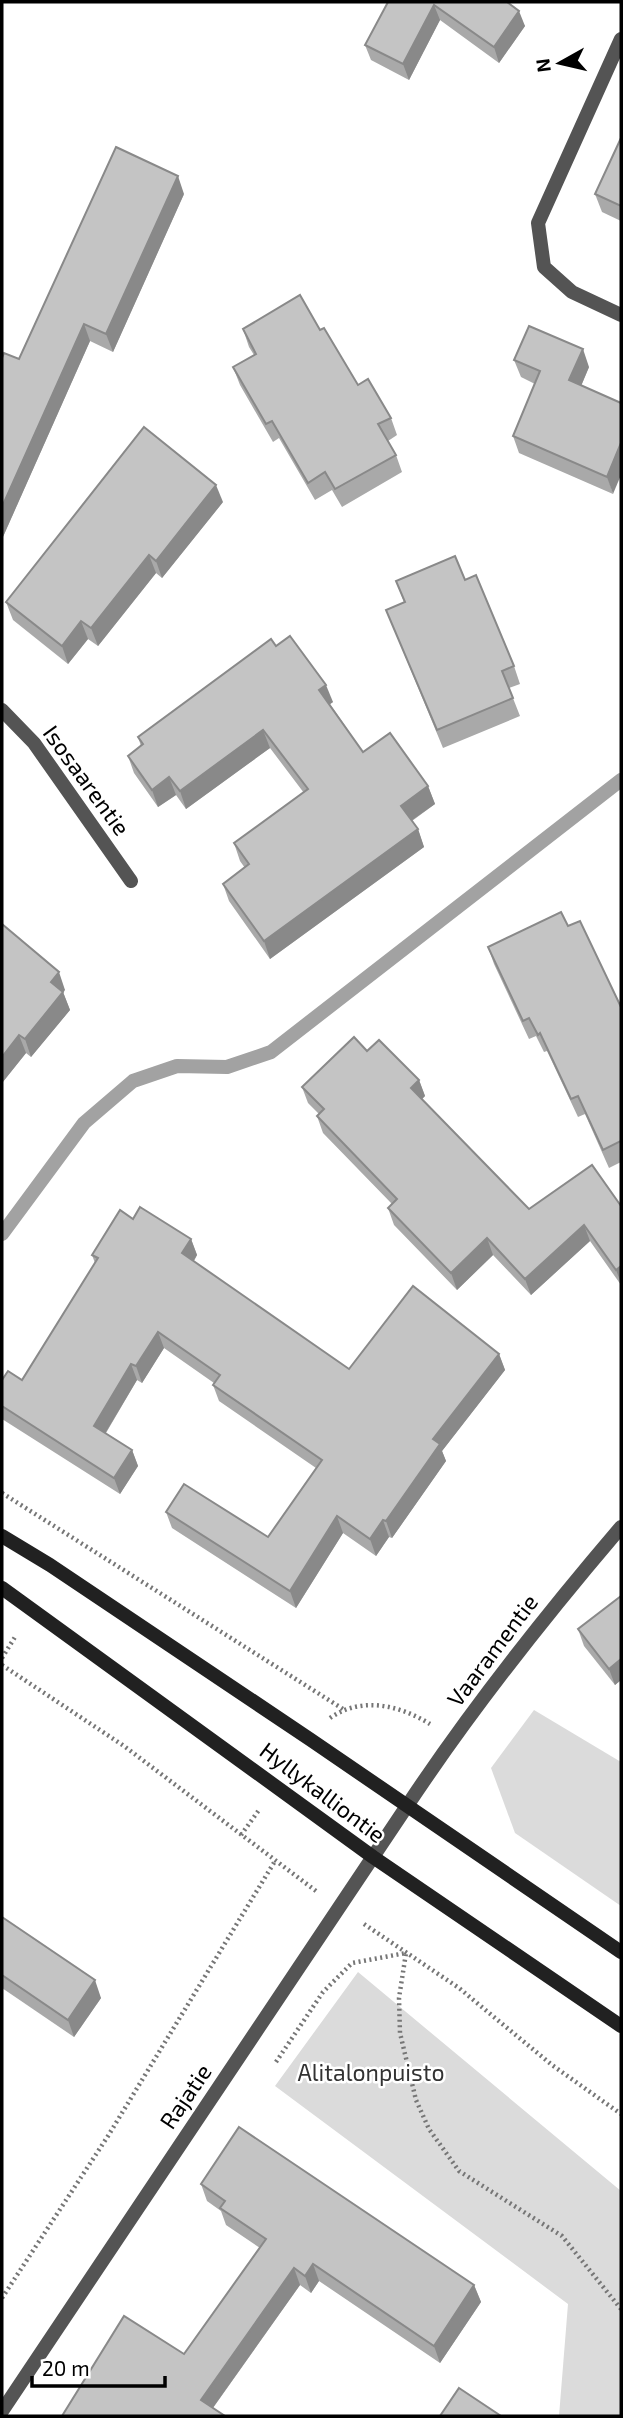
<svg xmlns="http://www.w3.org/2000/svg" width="623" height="2418" viewBox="0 0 623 2418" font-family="'Exo 2',sans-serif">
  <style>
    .green { fill: #dbdbdb }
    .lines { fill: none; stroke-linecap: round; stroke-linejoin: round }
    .stream { stroke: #a2a2a2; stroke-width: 14 }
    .path { stroke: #767676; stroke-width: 4.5; stroke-dasharray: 2 3.5; stroke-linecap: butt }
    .minor { stroke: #545454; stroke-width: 14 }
    .tertiary { stroke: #545454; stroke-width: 14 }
    .secondary { stroke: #212121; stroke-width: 14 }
    .wall { fill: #a9a9a9 }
    .shaded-wall { fill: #898989 }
    .building { fill: #c4c4c4; stroke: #898989; stroke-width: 2 }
    .labels { text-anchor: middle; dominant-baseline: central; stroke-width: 5; stroke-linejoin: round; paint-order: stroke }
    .street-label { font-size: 23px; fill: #000; stroke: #fff }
    .park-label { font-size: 23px; fill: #323232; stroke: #fff }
  </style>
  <rect width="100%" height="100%" fill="#fff"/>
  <!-- green -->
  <g class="green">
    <path d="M534 1710 621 1762V1906L515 1833 491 1768Z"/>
    <path d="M358 1972 621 2191V2416H559L568 2304 275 2086Z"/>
  </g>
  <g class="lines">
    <!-- stream -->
    <path class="stream" d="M2 1234 84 1123 133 1081 177 1066 227 1067 271 1052 621 780"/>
    <!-- path -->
    <g class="path">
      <path d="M2 1493 343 1709"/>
      <path d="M2 1658 15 1637"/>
      <path d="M2 1665 124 1746 316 1891"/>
      <path d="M330 1718C362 1696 399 1705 430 1724"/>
      <path d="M241 1835 259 1810"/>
      <path d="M364 1924 459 1988 552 2065 621 2114"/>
      <path d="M276 2062 323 1992 352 1963 406 1953 399 1998 400 2033 416 2100 429 2129 459 2171 562 2236 621 2309"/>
      <path d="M2 2298 108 2136 275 1861"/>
    </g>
    <!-- minor -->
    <g class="minor">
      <path d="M621 39 538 223 544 267 572 292 621 315"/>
      <path d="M2 710 34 743 131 881"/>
      <path d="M407 1806C472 1708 545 1616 621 1527"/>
    </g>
    <!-- tertiary -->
    <path class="tertiary" d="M2 2411 407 1806"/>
    <!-- secondary -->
    <g class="secondary">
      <path d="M2 1536 50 1565 311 1740 621 1952"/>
      <path d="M2 1588 373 1857 621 2026"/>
    </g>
  </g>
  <!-- wall -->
  <g class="wall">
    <path d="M388 2H507L525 26 499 63 440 20 409 80 371 60 365 45Z"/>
    <path d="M621 138V221L602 212 595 194Z"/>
    <path d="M184 194 113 352 90 341 2 539V358L19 359Z"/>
    <path d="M243 329 320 330 358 385 391 418 397 435 388 441 396 455 402 472 342 507 332 490 315 500 279 438 273 442 240 385 233 367 254 355 249 347Z"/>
    <path d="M514 360 589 367 581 386 613 494 519 453 513 436 535 384 521 377Z"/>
    <path d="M223 502 162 578 156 573 98 646 88 639 68 664 13 620 6 602Z"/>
    <path d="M465 580 514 666 520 684 509 688 520 716 443 748 386 610 404 602 396 581Z"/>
    <path d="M276 646 333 702 330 704 363 752 428 786 435 804 412 821 418 829 424 847 270 959 229 901 223 884 245 868 240 861 234 843 304 793 270 748 186 809 176 795 158 807 134 773 128 756 141 746 138 737Z"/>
    <path d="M2 924 65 990 63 992 70 1010 31 1057 26 1053 2 1083Z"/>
    <path d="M568 926 621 1007V1162L609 1168 585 1114 578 1117 547 1051 544 1052 536 1036 529 1039 494 964 488 947Z"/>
    <path d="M367 1051 419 1080 425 1096 422 1099 529 1209 621 1206V1285L590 1241 531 1295 493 1255 457 1290 394 1225 388 1208 392 1204 323 1133 317 1116 319 1114 308 1103 302 1087Z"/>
    <path d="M133 1219 191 1239 197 1255 194 1261 349 1369 499 1354 505 1370 442 1451 446 1461 392 1538 389 1537 376 1556 343 1533 296 1608 172 1528 166 1512 268 1537 316 1468 219 1401 213 1385 214 1383 164 1348 142 1383 137 1380 106 1433 132 1450 138 1466 120 1494 2 1419V1380H22L95 1263 92 1255Z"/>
    <path d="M621 1596V1680L615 1685 584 1646 578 1629Z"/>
    <path d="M2 1917 101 1998 74 2037 2 1988Z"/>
    <path d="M201 2184 474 2285 481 2302 440 2363 319 2281 311 2293 300 2285 213 2408 62 2416 184 2354 260 2248 226 2225 221 2211 207 2201Z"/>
  </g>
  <!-- shaded-wall -->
  <g class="shaded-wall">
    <path d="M434 5 440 20 409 80 403 64Z"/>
    <path d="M519 11 525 26 499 63 494 47Z"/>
    <path d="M178 176 184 194 113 352 106 334Z"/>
    <path d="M84 324 90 341 2 539V507Z"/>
    <path d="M583 349 589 367 576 398 569 380Z"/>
    <path d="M621 443V475L613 494 607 477Z"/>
    <path d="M216 485 223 502 162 578 156 561Z"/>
    <path d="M149 555 156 573 98 646 91 628Z"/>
    <path d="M81 621 88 639 68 664 62 646Z"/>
    <path d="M326 685 333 702 326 707 319 690Z"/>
    <path d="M263 730 270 748 186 809 180 791Z"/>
    <path d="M169 777 176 795 158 807 152 790Z"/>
    <path d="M428 786 435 804 408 823 401 806Z"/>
    <path d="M418 829 424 847 270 959 264 941Z"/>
    <path d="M59 972 65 990 63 992 70 1010 31 1057 25 1039 51 982Z"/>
    <path d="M19 1035 26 1053 2 1083V1057Z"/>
    <path d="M419 1080 425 1096 417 1104 411 1088Z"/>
    <path d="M584 1225 590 1241 531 1295 525 1279Z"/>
    <path d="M487 1238 493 1255 457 1290 451 1273Z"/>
    <path d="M191 1239 197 1255 188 1270 182 1253Z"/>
    <path d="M621 1266V1283L616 1270Z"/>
    <path d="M158 1332 164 1348 142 1383 136 1366Z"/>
    <path d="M499 1354 505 1370 442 1451 446 1461 392 1538 386 1521 433 1439Z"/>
    <path d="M131 1364 137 1380 100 1442 94 1426Z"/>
    <path d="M132 1450 138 1466 120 1494 114 1478Z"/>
    <path d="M337 1516 343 1533 296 1608 290 1591Z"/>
    <path d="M383 1520 389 1537 376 1556 370 1539Z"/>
    <path d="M621 1659V1680L615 1685 609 1669Z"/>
    <path d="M95 1980 101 1998 74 2037 68 2020Z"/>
    <path d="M313 2264 319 2281 311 2293 305 2276Z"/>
    <path d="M294 2268 300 2285 207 2416 201 2400Z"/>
    <path d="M474 2285 481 2302 440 2363 434 2346Z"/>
  </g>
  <!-- building -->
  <g class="building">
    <path d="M388 2H507L519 11 494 47 434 5 403 64 365 45Z"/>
    <path d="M621 138V206L595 194Z"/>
    <path d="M116 147 178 176 106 334 84 324 2 507V358L4 353 19 359Z"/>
    <path d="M300 295 320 330 324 328 358 385 368 379 391 418 378 424 396 455 335 489 325 472 308 483 272 421 266 424 233 367 256 354 243 329Z"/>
    <path d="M529 326 583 349 569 380 621 403V443L607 477 513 436 540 371 514 360Z"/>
    <path d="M144 427 216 485 156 561 149 555 91 628 81 621 62 646 6 602Z"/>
    <path d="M455 556 465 580 476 575 514 666 502 671 513 698 437 730 386 610 405 602 396 581Z"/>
    <path d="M290 636 326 685 319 690 363 752 390 733 428 786 401 806 418 829 264 941 223 884 249 864 234 843 308 789 263 730 180 791 169 777 152 790 128 756 143 744 138 737 271 639 276 646Z"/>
    <path d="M561 912 568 926 580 921 621 1007V1141L603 1150 578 1096 571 1099 540 1033 538 1035 529 1018 523 1021 488 947Z"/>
    <path d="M2 924 59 972 51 982 63 992 25 1039 19 1035 2 1057Z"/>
    <path d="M354 1037 367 1051 379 1040 419 1080 411 1088 529 1209 592 1165 621 1206V1266L616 1270 584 1225 525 1279 487 1238 451 1273 388 1208 397 1199 317 1116 324 1109 302 1087Z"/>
    <path d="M140 1207 191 1239 182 1253 349 1369 413 1286 499 1354 433 1439 440 1444 386 1521 383 1520 370 1539 337 1516 290 1591 166 1512 184 1484 268 1537 322 1460 213 1385 220 1375 158 1332 136 1366 131 1364 94 1426 132 1450 114 1478 2 1406V1380L8 1371 22 1380 98 1258 92 1255 120 1210 133 1219Z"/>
    <path d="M621 1596V1659L609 1669 578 1629Z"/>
    <path d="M2 1917 95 1980 68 2020 2 1975Z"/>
    <path d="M239 2127 474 2285 434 2346 313 2264 305 2276 294 2268 201 2400 225 2416H62L124 2316 184 2354 266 2239 220 2208 225 2201 201 2184Z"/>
    <path d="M459 2388 501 2416H440Z"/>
  </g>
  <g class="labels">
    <!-- street labels -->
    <g class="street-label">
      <text transform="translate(87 780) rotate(54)">Isosaarentie</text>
      <text transform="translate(492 1650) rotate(-53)">Vaaramentie</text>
      <text transform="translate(323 1792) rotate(37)">Hyllykalliontie</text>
      <text transform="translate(185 2096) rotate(-56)">Rajatie</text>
    </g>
    <!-- park labels -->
    <g class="park-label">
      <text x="371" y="2072">Alitalonpuisto</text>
    </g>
  </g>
  <!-- border -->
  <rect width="623" height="2418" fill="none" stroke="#000000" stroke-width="7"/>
  <!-- north arrow -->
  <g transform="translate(560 63) rotate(262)" stroke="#ffffff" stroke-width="5" paint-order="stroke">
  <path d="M0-5L12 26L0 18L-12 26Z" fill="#000000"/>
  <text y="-10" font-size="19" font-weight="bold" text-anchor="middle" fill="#000000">N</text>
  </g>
  <!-- scale -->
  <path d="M32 2376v10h133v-10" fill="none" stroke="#000000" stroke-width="3.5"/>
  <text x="42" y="2376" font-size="21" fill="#000000" stroke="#ffffff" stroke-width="5" paint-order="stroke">20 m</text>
</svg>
